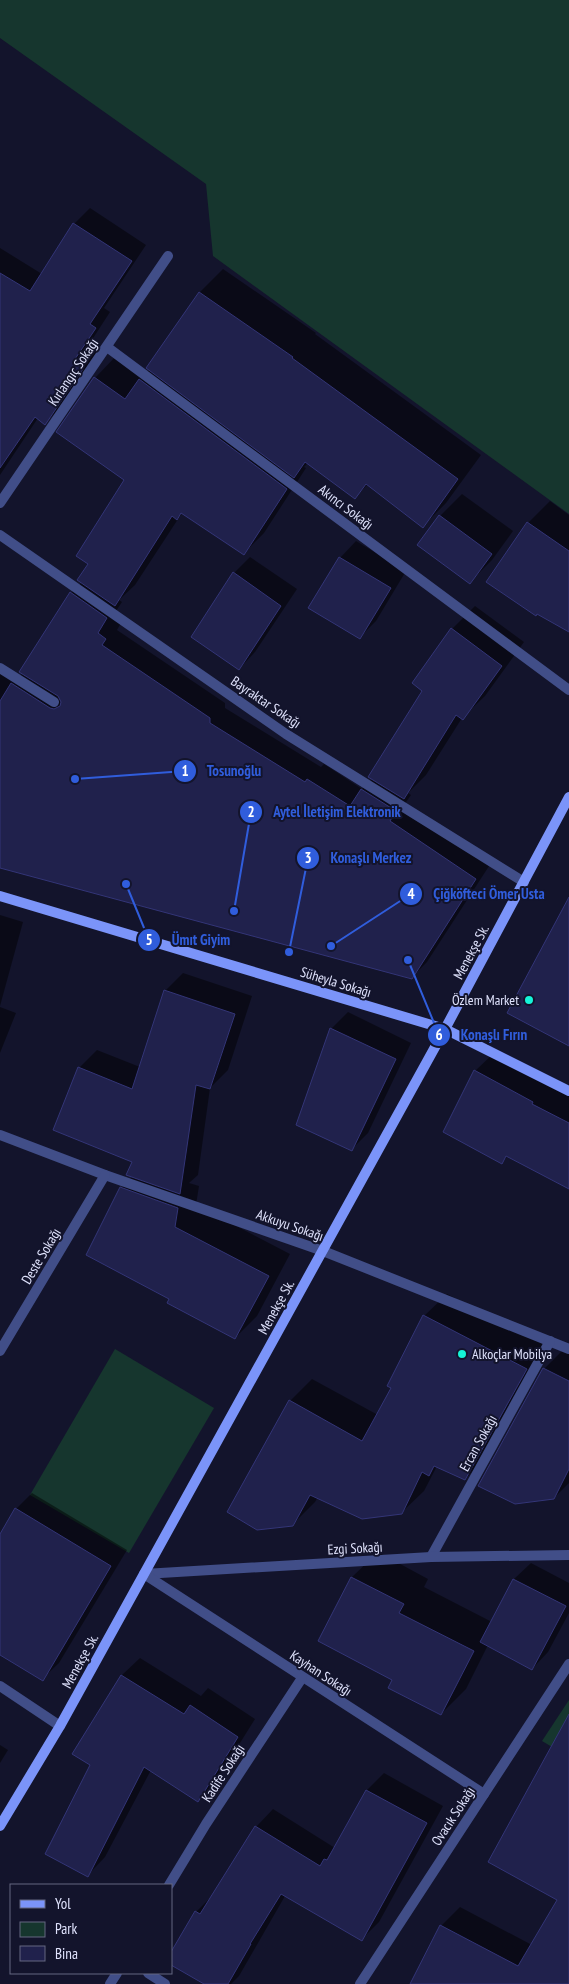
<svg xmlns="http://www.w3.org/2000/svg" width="569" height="1984" viewBox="0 0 569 1984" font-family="'PT Sans Narrow',sans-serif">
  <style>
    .green { fill: #16362e }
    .shadow { fill: #0007 }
    .building { fill: #20214c; stroke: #333577 }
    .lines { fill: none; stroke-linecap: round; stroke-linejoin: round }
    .lane { stroke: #414e88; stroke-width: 10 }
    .street { stroke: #414e88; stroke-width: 10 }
    .secondary { stroke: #7b94f9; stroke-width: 10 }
    .poi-dot { fill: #15f4d8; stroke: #13142c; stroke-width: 2 }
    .labels { text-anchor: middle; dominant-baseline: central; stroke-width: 4; stroke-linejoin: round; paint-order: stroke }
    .street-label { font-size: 14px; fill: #e0e3fd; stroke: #13142c }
    .poi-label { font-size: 14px; fill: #e0e3fd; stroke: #13142c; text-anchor: end }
    .leader { fill: none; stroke: #305ddc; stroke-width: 2 }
    .callout-dot { fill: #305ddc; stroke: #13142c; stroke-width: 2 }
    .mark-label { font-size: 15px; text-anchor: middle; font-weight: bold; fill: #fff }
    .callout-label { font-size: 15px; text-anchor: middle; font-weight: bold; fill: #305ddc; stroke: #13142c; stroke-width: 4; stroke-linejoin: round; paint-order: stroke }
  </style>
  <rect width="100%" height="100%" fill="#13142c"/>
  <!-- green -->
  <g class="green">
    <path d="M0 0H569V514L213 256 206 184 0 38Z"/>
    <path d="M115 1349 214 1408 129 1553 30 1495Z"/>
    <path d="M569 1700V1757L542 1741Z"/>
  </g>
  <!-- shadow -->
  <g class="shadow">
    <path d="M90 208 146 245 104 308 110 312 88 346 97 353 60 408 45 423 38 418 0 475V248L42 274 74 224Z"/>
    <path d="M223 269 316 333 315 334 481 455 446 503 423 526 368 484 355 497 308 463 304 467 306 468 264 533 244 553 182 513 135 585 119 600 122 602 112 617 121 623 117 630 225 703V708L321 767 324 764 362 789 373 778 424 690 413 683 452 629 475 606 524 642 485 696 462 718 426 775 408 793 411 795 404 805 491 863 427 962 412 977 0 867V665L19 677 23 673 71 593 82 582 126 480 58 432 95 378 115 357 143 377 150 369 148 367 200 292Z"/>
    <path d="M462 494 513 531 492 560 470 582 440 516Z"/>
    <path d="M550 501 569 515V630L528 523Z"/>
    <path d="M356 541 406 571 376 621 360 637 340 558Z"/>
    <path d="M250 557 297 589 255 652 239 669 234 573Z"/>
    <path d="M0 915 23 922 0 1006Z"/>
    <path d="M183 973 252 996 228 1070 210 1088 198 1175 189 1183 199 1186 196 1205 290 1254 257 1316 235 1338 171 1299 121 1188 133 1176V1162L79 1068 97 1050 140 1067 165 991Z"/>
    <path d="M0 1007 16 1013 0 1053Z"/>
    <path d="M348 1012 411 1043 368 1133 351 1150 331 1029Z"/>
    <path d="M496 1051 569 1092V1187L508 1156 501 1162 475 1071Z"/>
    <path d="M447 1294 548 1346 487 1457 465 1479 437 1466 424 1491 401 1513 318 1497 315 1502 292 1525 290 1401 312 1379 378 1415 393 1387 424 1316Z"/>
    <path d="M568 1345 569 1346V1483L554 1498 544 1369Z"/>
    <path d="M32 1493 127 1550 59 1663 42 1679 0 1654V1536L16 1509Z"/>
    <path d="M378 1552 428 1579 424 1587 492 1622 514 1579 531 1563 569 1583V1613L548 1652 532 1669 488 1645 466 1689 441 1714 394 1679 320 1641 352 1577Z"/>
    <path d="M140 1658 201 1696 208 1688 255 1719 215 1783 198 1801 151 1770 105 1857 88 1875 92 1765 74 1753 122 1675Z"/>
    <path d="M569 1723V1984H431L441 1926 460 1907 532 1945 559 1900Z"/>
    <path d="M0 1745 8 1750 0 1763Z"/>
    <path d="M384 1773 443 1806 379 1922 362 1939 285 1896 239 1976 231 1984H206L196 1912 213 1895 256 1827 273 1809 335 1848 367 1790Z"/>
  </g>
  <!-- building -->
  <g class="building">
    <path d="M73 223 132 261 90 324 96 328 73 362 83 369 45 425 35 417 0 468V273L30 291Z"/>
    <path d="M199 292 293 357 292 358 458 479 423 528 366 484 355 499 305 462 294 478 146 368Z"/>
    <path d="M94 377 125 399 139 379 287 489 244 555 181 513 177 520 172 516 115 606 77 580 88 564 76 556 124 480 56 432Z"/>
    <path d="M439 515 492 554 470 584 417 545Z"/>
    <path d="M527 522 569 551V632L537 614 536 616 486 582Z"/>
    <path d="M339 557 391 588 360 639 308 608Z"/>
    <path d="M233 572 281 606 239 670 191 637Z"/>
    <path d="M70 592 107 618 98 633 106 639 102 645 210 718V723L305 782 307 779 350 806 361 789 396 811 390 821 476 879 412 979 0 868V701L11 683 50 708 54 709 60 706 61 702 58 696 19 672Z"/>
    <path d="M451 628 502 666 463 720 456 715 404 799 368 777 422 691 412 683Z"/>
    <path d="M569 897V1046L507 1013Z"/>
    <path d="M164 990 235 1014 210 1089 196 1085 180 1194 126 1175 132 1162 53 1130 78 1067 132 1089Z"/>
    <path d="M330 1028 396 1059 352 1151 296 1125Z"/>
    <path d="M474 1070 533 1102 532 1104 569 1123V1189L506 1156 502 1164 443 1132Z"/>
    <path d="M120 1187 178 1208 175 1227 269 1276 235 1339 167 1303 169 1299 86 1255Z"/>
    <path d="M423 1315 527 1369 465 1480 434 1466 429 1476 422 1472 402 1514 362 1519 310 1495 293 1526 257 1530 227 1512 289 1400 362 1441 391 1388 387 1386Z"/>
    <path d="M543 1368 569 1381V1469L554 1499 515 1504 478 1486Z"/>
    <path d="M15 1508 111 1566 43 1681 0 1655V1534Z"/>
    <path d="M351 1577 404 1604 399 1613 474 1651 441 1715 388 1688 392 1680 318 1641Z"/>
    <path d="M513 1579 566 1606 532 1670 480 1642Z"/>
    <path d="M121 1675 184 1714 190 1705 238 1737 198 1802 144 1767 88 1877 45 1854 90 1765 72 1754Z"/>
    <path d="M569 1714V1984H410L440 1925 518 1966 557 1900 488 1862Z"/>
    <path d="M366 1790 427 1823 362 1941 281 1894 250 1944H251L228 1984H204L171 1965V1952L195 1911 200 1914 255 1826 320 1866 324 1859 327 1860Z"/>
  </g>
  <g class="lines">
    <!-- lane -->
    <g class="lane">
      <path d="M0 668 54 702"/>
      <path d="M148 1973 165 1984"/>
    </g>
    <!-- street -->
    <g class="street">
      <path d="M107 347 569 690"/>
      <path d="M0 503 168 256"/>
      <path d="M0 535 286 734 524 882"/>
      <path d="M0 1135 105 1175 323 1251 569 1349"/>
      <path d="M0 1351 105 1175"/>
      <path d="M431 1557 550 1341"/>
      <path d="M144 1574 431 1557 569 1555"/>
      <path d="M144 1574 484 1794"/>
      <path d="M0 1686 60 1726"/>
      <path d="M169 1885 206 1824 302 1678"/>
      <path d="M110 1984 117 1973"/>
      <path d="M360 1984 569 1664"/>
    </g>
    <!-- secondary -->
    <g class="secondary">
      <path d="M0 896 445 1029 569 1091"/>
      <path d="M0 1826 60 1726 445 1029 569 797"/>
    </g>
  </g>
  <!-- markers -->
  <g class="poi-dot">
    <circle cx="529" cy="1000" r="5"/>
    <circle cx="462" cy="1354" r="5"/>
  </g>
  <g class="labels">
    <!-- street labels -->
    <g class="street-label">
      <text transform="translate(73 372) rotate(-56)">Kırlangıç Sokağı</text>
      <text transform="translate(346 507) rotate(37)">Akıncı Sokağı</text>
      <text transform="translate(266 702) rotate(34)">Bayraktar Sokağı</text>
      <text transform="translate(471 952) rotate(-62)">Menekşe Sk.</text>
      <text transform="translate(336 982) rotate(17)">Süheyla Sokağı</text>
      <text transform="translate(290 1225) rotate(19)">Akkuyu Sokağı</text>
      <text transform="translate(41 1256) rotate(-59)">Deste Sokağı</text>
      <text transform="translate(276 1307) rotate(-61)">Menekşe Sk.</text>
      <text transform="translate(478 1443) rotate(-61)">Ercan Sokağı</text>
      <text transform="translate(355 1548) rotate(-3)">Ezgi Sokağı</text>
      <text transform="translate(80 1661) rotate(-61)">Menekşe Sk.</text>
      <text transform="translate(321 1673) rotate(33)">Kayhan Sokağı</text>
      <text transform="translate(223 1773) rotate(-57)">Kadife Sokağı</text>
      <text transform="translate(453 1816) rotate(-57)">Ovacık Sokağı</text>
    </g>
    <!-- poi labels -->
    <g class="poi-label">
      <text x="519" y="1000">Özlem Market</text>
      <text x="472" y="1354" text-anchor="start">Alkoçlar Mobilya</text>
    </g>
  </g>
  <!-- callouts -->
  <path class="leader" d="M75 779L185 771M234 911L251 812M289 952L308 858M331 946L411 894M126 884L149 940M408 960L439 1035"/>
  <g class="callout-dot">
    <circle cx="75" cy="779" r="5"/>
    <circle cx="234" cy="911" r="5"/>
    <circle cx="289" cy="952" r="5"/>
    <circle cx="331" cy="946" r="5"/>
    <circle cx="126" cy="884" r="5"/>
    <circle cx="408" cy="960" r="5"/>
    <circle cx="185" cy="771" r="12"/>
    <circle cx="251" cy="812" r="12"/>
    <circle cx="308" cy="858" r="12"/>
    <circle cx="411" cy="894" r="12"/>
    <circle cx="149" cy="940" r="12"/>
    <circle cx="439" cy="1035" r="12"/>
  </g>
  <g class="mark-label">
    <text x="185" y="776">1</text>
    <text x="251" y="817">2</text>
    <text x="308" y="863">3</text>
    <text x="411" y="899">4</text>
    <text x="149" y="945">5</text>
    <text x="439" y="1040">6</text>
  </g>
  <g class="callout-label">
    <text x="234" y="776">Tosunoğlu</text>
    <text x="337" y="817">Aytel İletişim Elektronik</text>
    <text x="371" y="863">Konaşlı Merkez</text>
    <text x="489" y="899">Çiğköfteci Ömer Usta</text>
    <text x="201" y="945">Ümıt Giyim</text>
    <text x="494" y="1040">Konaşlı Fırın</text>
  </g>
  <!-- legend -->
  <rect x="10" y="1884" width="162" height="90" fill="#13142c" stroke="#656780"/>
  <rect x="20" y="1900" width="25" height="8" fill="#7b94f9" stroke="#656780"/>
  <text x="55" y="1909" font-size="15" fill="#e0e3fd">Yol</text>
  <rect x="20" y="1922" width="25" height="15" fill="#16362e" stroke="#656780"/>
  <text x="55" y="1934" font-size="15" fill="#e0e3fd">Park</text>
  <rect x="20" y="1946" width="25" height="15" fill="#20214c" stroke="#656780"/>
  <text x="55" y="1959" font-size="15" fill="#e0e3fd">Bina</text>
</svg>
